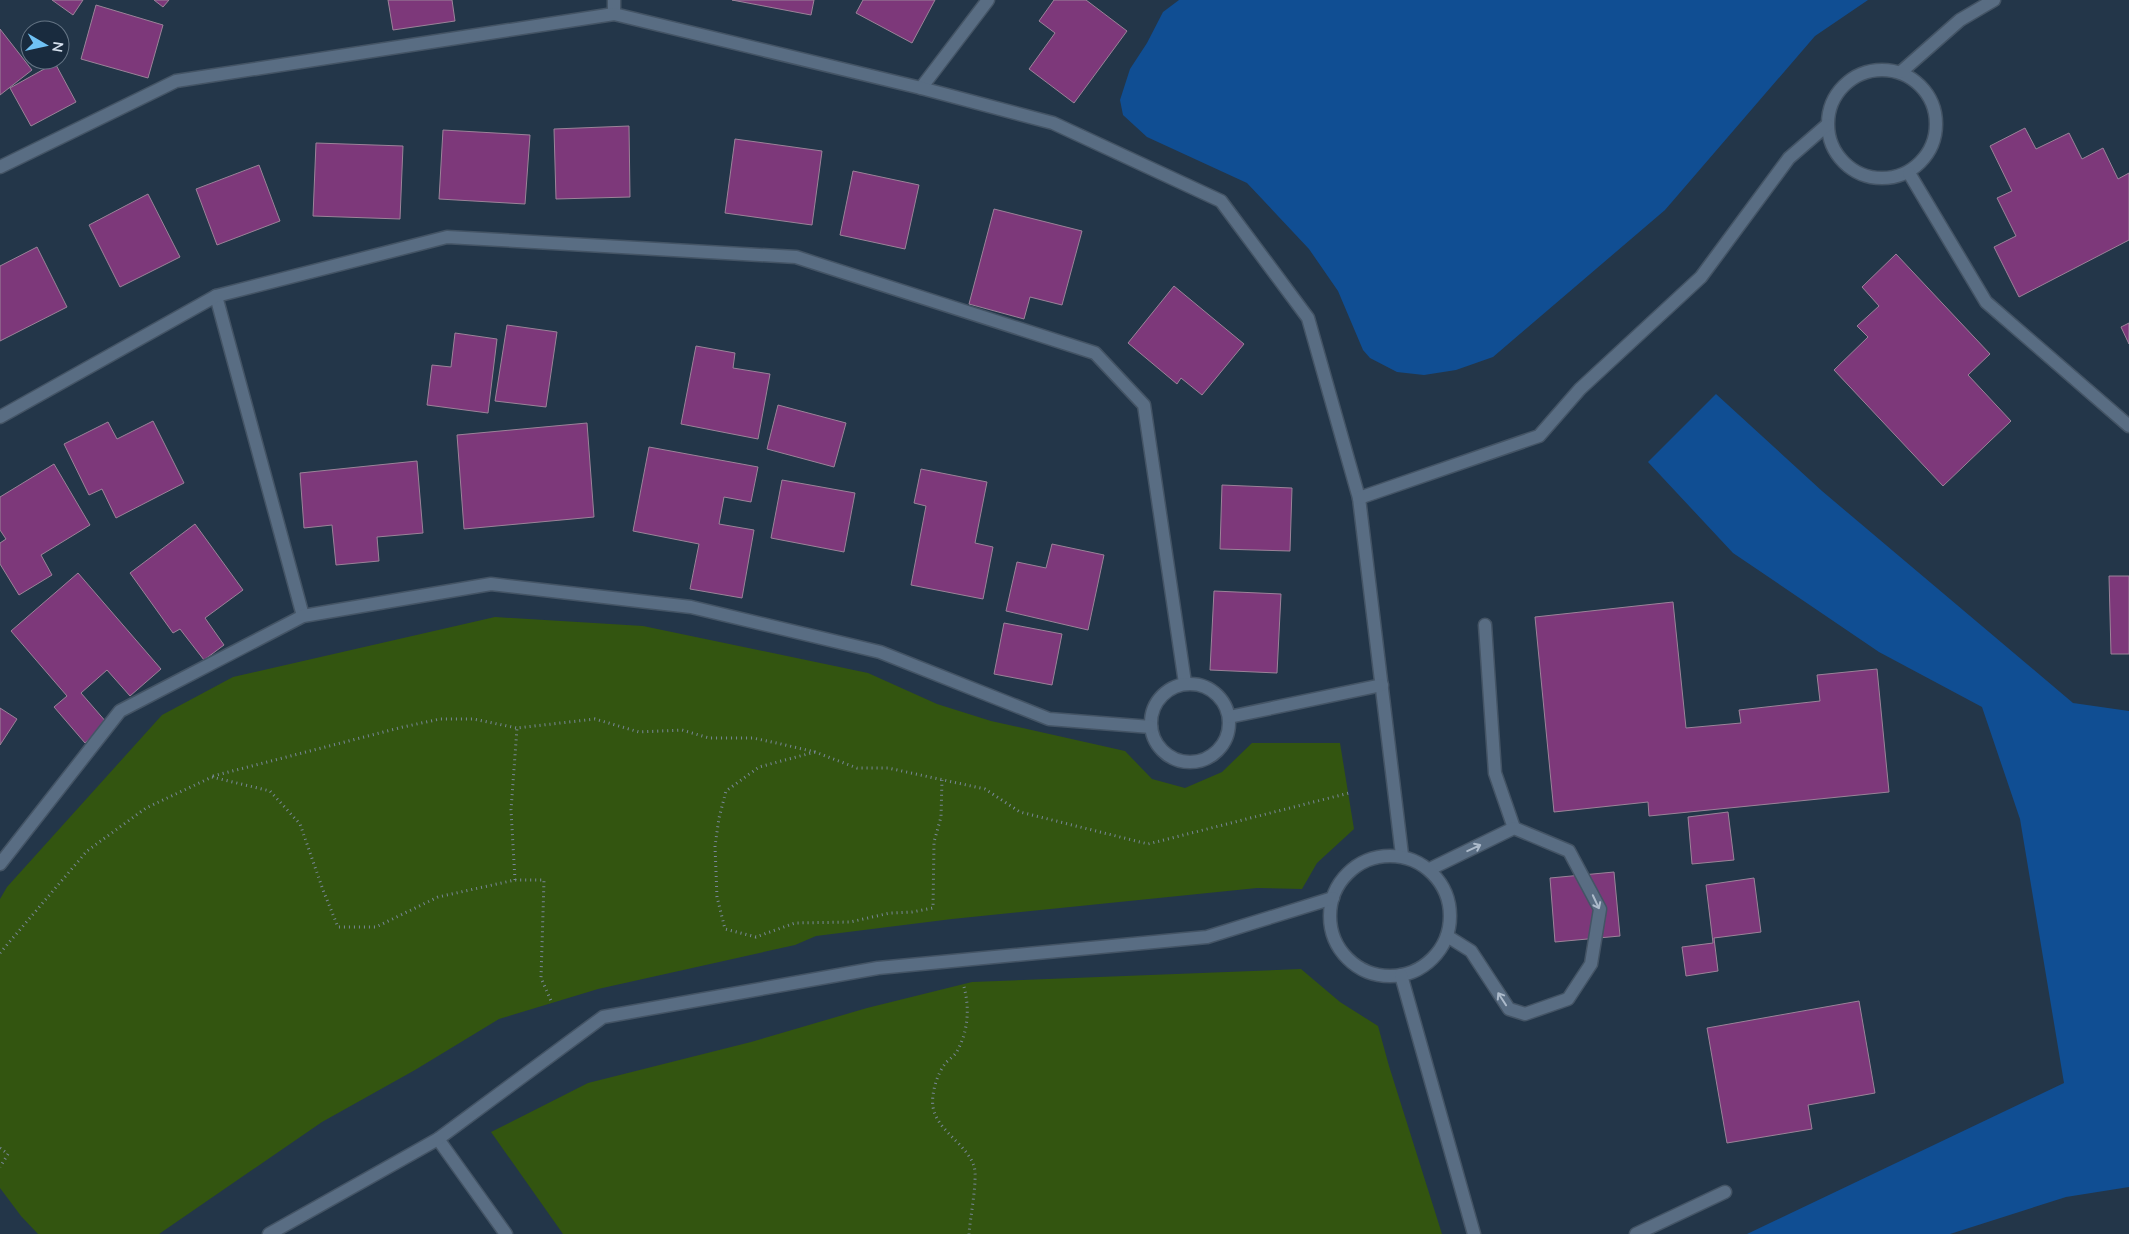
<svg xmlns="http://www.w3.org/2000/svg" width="2129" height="1234" viewBox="0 0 2129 1234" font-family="'Nunito Sans',sans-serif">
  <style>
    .green { fill: #335510 }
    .water { fill: #104e93 }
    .building { fill: #7d387a; stroke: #9b8399 }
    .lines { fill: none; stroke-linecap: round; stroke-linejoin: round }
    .service-casing { stroke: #445465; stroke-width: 15 }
    .minor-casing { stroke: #445465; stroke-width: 15 }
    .path { stroke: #788797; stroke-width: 3; stroke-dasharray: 1 4; stroke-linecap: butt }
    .service { stroke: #596d83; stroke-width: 12 }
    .minor { stroke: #596d83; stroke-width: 12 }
    .oneway { stroke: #acbaca }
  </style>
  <rect width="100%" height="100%" fill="#233649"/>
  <!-- green -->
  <g class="green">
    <path d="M495 617 643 626 868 673 937 704 991 721 1125 751 1152 779 1185 788 1222 772 1252 743H1340L1354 829 1317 863 1302 889 1257 888 952 919 816 936 795 945 598 989 499 1019 415 1070 322 1122 159 1234H38L21 1216 0 1188V899L7 887 162 715 233 677Z"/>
    <path d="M1301 969 1340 1002 1378 1026 1389 1066 1442 1234H563L491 1132 588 1083 751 1042 867 1008 972 982Z"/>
  </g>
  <!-- water -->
  <g class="water">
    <path d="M1179 0H1868L1815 36 1665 210 1493 357 1456 370 1424 375 1397 372 1370 358 1363 350 1338 291 1309 249 1247 183 1147 137 1123 115 1120 100 1130 69 1147 43 1163 12Z"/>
    <path d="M1716 394 1822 491 2073 703 2129 711V1187L2066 1197 1950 1234H1747L2064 1083 2020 819 1982 707 1879 652 1733 553 1648 462Z"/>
  </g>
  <!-- building -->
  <g class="building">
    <path d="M52 0H83L73 15Z"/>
    <path d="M154 0H169L163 7Z"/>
    <path d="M388 0H452L455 21 393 30Z"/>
    <path d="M732 0H814L811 15Z"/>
    <path d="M863 0H935L912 43 856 13Z"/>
    <path d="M1054 0H1086L1127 31 1074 103 1029 69 1055 33 1039 21Z"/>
    <path d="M96 5 163 25 148 78 81 59Z"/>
    <path d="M0 29 32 70 0 95Z"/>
    <path d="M55 63 76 102 31 126 10 88Z"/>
    <path d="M629 126 630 197 556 199 554 129Z"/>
    <path d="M2025 128 2036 149 2069 133 2082 159 2103 148 2118 179 2129 173V240L2019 297 1994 247 2016 236 1997 198 2012 191 1990 146Z"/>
    <path d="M443 130 530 135 525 204 439 199Z"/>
    <path d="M735 139 822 151 812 225 725 213Z"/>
    <path d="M316 143 403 146 400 219 313 216Z"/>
    <path d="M259 165 280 221 217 245 196 189Z"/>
    <path d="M853 171 919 185 905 249 840 235Z"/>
    <path d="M148 194 180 257 120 287 89 225Z"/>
    <path d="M994 209 1082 231 1062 305 1030 297 1024 319 969 304Z"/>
    <path d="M37 247 67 307 0 341V266Z"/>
    <path d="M1896 254 1990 354 1968 375 2011 421 1943 486 1834 370 1868 337 1857 326 1879 306 1862 287Z"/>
    <path d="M1174 286 1244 344 1202 395 1181 378 1177 384 1128 343Z"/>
    <path d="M2129 323V344L2121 327Z"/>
    <path d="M507 325 557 332 546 407 495 401Z"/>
    <path d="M455 333 497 339 488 413 427 405 432 365 451 367Z"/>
    <path d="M696 346 735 353 733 368 770 374 758 439 681 424Z"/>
    <path d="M778 405 846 423 834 467 767 449Z"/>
    <path d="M153 421 184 483 116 518 102 489 89 495 64 444 108 422 117 439Z"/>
    <path d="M587 423 594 517 464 529 457 435Z"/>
    <path d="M649 447 758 467 751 502 724 497 719 524 754 530 742 598 690 589 699 544 633 531Z"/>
    <path d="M417 461 423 533 377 537 379 561 336 565 332 525 304 528 300 473Z"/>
    <path d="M54 464 90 525 41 555 52 575 19 595 0 564V543L6 539 0 530V497Z"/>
    <path d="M921 469 987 482 975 543 993 547 983 599 911 585 926 506 914 503Z"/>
    <path d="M782 480 855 493 844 552 771 538Z"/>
    <path d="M1222 485 1292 488 1290 551 1220 549Z"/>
    <path d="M195 524 243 590 205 618 224 645 204 660 180 629 173 633 130 573Z"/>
    <path d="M1052 544 1104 555 1088 630 1006 611 1017 562 1046 568Z"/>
    <path d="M78 573 161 669 130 696 107 670 81 693 107 723 85 743 54 707 67 696 11 631Z"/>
    <path d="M2109 576H2129V654H2111Z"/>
    <path d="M1214 591 1281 594 1277 673 1210 670Z"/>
    <path d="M1673 602 1686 728 1741 723 1739 710 1820 701 1817 675 1877 669 1889 792 1649 816 1648 802 1554 812 1535 617Z"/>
    <path d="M1004 623 1062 634 1052 685 994 674Z"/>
    <path d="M0 708 17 719 0 745Z"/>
    <path d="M1728 812 1734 860 1692 864 1688 817Z"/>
    <path d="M1614 872 1620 936 1555 942 1550 878Z"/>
    <path d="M1754 878 1761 932 1714 938 1718 971 1686 976 1682 947 1713 943 1706 885Z"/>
    <path d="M1859 1001 1875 1093 1808 1105 1812 1129 1727 1143 1707 1028Z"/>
  </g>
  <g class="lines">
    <defs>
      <g id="service">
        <path d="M1485 625 1495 773 1514 828"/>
        <path d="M1430 869 1514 828 1569 851 1600 909 1591 964 1568 999 1525 1014 1509 1009 1471 951 1447 936"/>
        <path d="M1636 1234 1725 1192"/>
      </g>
      <g id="minor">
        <path d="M614 14V0"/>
        <circle cx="1882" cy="124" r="54"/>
        <path d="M1901 72 1960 20 1994 0"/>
        <path d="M921 88 988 0"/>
        <path d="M0 167 176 81 614 14 921 88 1053 123 1221 201 1308 318 1359 498 1402 855"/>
        <path d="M1909 173 1986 302 2129 426"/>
        <path d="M216 296 303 616"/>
        <path d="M0 417 216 296 447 237 796 257 1095 353 1144 405 1185 683"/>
        <path d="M1359 498 1539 436 1580 389 1701 277 1789 158 1827 125"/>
        <circle cx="1190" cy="723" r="39"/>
        <path d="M1229 717 1382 685"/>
        <circle cx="1390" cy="916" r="60"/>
        <path d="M0 864 120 711 303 616 491 584 691 607 880 652 1049 719 1151 727"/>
        <path d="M1401 975 1474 1234"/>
        <path d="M438 1139 506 1234"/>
        <path d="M269 1234 438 1139 603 1017 878 968 1207 937 1333 898"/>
      </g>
    </defs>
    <!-- service casing -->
    <use href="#service" class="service-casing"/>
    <!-- minor casing -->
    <use href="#minor" class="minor-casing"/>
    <!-- path -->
    <g class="path">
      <path d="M815 752 759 767 726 791 719 818 715 846 717 897 725 929 756 937 795 923 850 922 890 913 912 912 933 908 934 842 941 817 942 780"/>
      <path d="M213 776 403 727 440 719H473L517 728"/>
      <path d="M515 880 511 810 517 728 595 719 639 732 682 730 709 738H753L781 744 815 752 857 768H888L985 789 1020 812 1148 844 1349 793"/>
      <path d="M0 953 87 851 146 808 212 777 270 791 300 824 323 890 338 927H376L438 897 515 880H544L541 978 552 1003"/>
      <path d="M964 987C970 1009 968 1033 956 1053 953 1057 948 1060 945 1064 937 1074 931 1094 933 1107 937 1131 966 1143 974 1166 978 1179 970 1218 969 1234"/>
      <path d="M0 1148 8 1154 0 1167"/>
    </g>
    <!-- service -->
    <use href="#service" class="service"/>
    <!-- minor -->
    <use href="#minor" class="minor"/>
  </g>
  <!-- one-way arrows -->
  <defs><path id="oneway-shaft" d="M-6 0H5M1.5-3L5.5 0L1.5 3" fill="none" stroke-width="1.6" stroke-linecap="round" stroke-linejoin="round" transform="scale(1.25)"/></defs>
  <g class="oneway">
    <use href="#oneway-shaft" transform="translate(1474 848) rotate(-25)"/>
    <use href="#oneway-shaft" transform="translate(1596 902) rotate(65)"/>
    <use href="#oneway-shaft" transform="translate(1502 999) rotate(-123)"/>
  </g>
  <!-- north arrow -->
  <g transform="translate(45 45) rotate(99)"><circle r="24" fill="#192b3e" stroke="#657585"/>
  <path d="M0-4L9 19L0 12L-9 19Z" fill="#70c2f4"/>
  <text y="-8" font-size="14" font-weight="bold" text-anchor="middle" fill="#d8e3f0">N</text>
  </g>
</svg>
